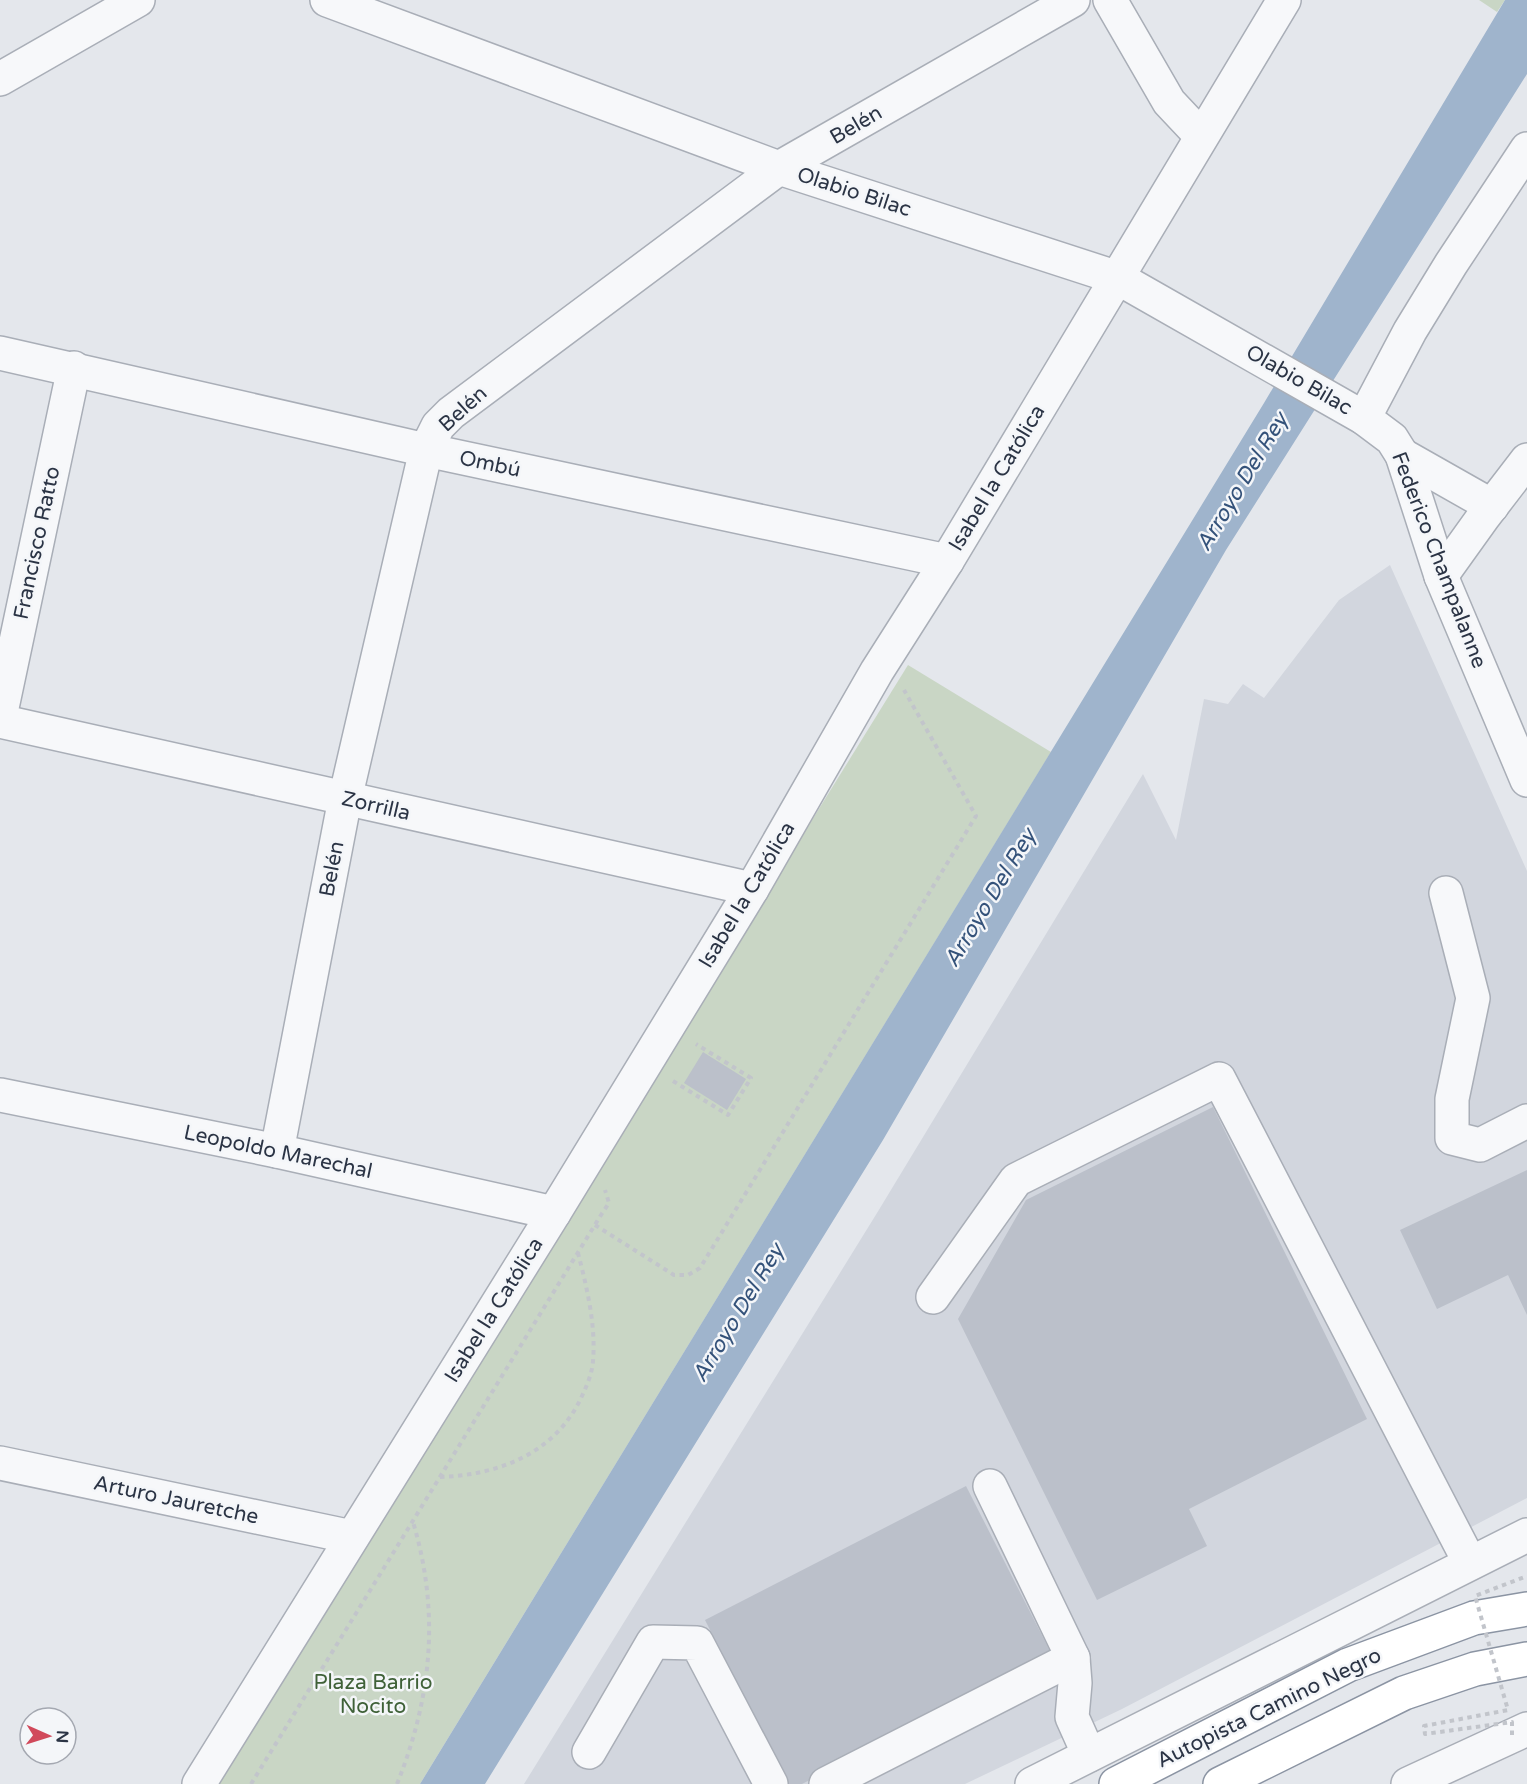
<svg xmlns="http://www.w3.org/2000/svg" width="1527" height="1784" viewBox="0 0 1527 1784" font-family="'Varela Round',sans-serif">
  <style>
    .built { fill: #d2d6de }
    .green { fill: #c9d6c5 }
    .water { fill: #9fb4cc }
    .building { fill: #bbc0ca }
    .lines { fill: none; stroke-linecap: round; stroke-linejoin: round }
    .minor-casing { stroke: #a9aeb7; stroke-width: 36 }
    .highway-casing { stroke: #8b94a3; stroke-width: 36 }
    .path { stroke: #c2c5cb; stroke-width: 4; stroke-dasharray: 4.5 4.5; stroke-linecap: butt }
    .minor { stroke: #f7f8fa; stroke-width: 33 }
    .highway { stroke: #fff; stroke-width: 33 }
    .path-bridge { stroke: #c2c5cb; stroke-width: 4; stroke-dasharray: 4.5 4.5; stroke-linecap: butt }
    .labels { text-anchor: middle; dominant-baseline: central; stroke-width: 5; stroke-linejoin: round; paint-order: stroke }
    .street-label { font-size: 21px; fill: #2b3445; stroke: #f4f6f9 }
    .park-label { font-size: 21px; fill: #3f6138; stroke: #f4f6f9 }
    .water-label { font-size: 22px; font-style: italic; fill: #34527a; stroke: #f4f6f9 }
  </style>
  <rect width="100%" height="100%" fill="#e4e7ec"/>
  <!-- built -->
  <path class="built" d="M1390 565 1527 871V1498L1122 1709 965 1784H524L877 1213 1143 774 1176 840 1204 699 1228 704 1243 684 1264 698 1339 600Z"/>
  <!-- green -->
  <g class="green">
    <path d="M1479 0H1505L1497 12Z"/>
    <path d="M908 665 1051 752 420 1784H215Z"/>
  </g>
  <!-- water -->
  <path class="water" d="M1505 0H1527V74L1226 550 883 1140 485 1784H420L1264 403Z"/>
  <!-- building -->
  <g class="building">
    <path d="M703 1052 746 1079 727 1110 684 1083Z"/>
    <path d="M1213 1107 1367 1419 1189 1509 1207 1546 1097 1600 958 1319 1026 1200Z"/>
    <path d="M1527 1170V1315L1508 1275 1437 1309 1400 1230Z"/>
    <path d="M966 1486 1052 1655 802 1784H788L705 1620Z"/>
  </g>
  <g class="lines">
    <defs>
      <g id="minor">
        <path d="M327 0 779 168 1118 278 1364 418 1392 439 1402 455 1441 576 1527 780"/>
        <path d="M1110 0 1169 102 1201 136"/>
        <path d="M0 79 138 0"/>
        <path d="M0 353 426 450 947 561"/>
        <path d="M1364 418 1410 331 1451 264 1527 149"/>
        <path d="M1402 455 1492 506"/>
        <path d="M1441 576 1484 516 1527 460"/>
        <path d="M0 717 74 368"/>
        <path d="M0 721 752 889"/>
        <path d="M1446 893 1473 998 1452 1099V1138L1480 1145 1527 1121"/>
        <path d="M0 1095 277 1151 554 1213"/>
        <path d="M277 1151 345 799 426 450 438 426 451 413 779 168 1073 0"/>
        <path d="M933 1297 1016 1180 1219 1079 1470 1563"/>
        <path d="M0 1463 352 1537"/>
        <path d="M990 1486 1073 1658 1075 1683 1072 1717 1089 1755"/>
        <path d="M589 1752 653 1642 697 1643 771 1784"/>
        <path d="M199 1784 554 1213 752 889 877 671 947 561 1284 0"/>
        <path d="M826 1784 1073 1658"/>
        <path d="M1032 1784 1527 1535"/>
        <path d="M1408 1784 1527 1729"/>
      </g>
      <g id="highway">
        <path d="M1116 1784 1348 1665 1474 1618 1527 1609"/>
        <path d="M1220 1784 1404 1693 1475 1669 1527 1659"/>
      </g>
    </defs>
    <!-- minor casing -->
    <use href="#minor" class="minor-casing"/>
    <!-- highway casing -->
    <use href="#highway" class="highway-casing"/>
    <!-- path -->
    <g class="path">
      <path d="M673 1081 728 1115 751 1078 696 1044"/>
      <path d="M595 1225 674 1275H688L700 1268 976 816 904 690"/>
      <path d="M440 1477C499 1475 556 1453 582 1396 587 1385 592 1374 593 1361 596 1325 587 1288 578 1253"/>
      <path d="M251 1784 601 1215 609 1203 605 1190"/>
      <path d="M397 1784C432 1697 440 1612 413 1522"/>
    </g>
    <!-- minor -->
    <use href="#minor" class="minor"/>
    <!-- highway -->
    <use href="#highway" class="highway"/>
    <!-- path-bridge -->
    <path class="path-bridge" d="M1512 1735V1722L1425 1734 1424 1726 1508 1710 1475 1596 1527 1576"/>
  </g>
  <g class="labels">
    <!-- street labels -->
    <g class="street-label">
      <text transform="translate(856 125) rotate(-30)">Belén</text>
      <text transform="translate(854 192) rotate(18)">Olabio Bilac</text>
      <text transform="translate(1299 380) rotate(30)">Olabio Bilac</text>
      <text transform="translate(463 409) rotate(-42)">Belén</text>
      <text transform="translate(490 464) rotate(12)">Ombú</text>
      <text transform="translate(997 478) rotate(-59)">Isabel la Católica</text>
      <text transform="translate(37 543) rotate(-78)">Francisco Ratto</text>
      <text transform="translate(1439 560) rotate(69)">Federico Champalanne</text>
      <text transform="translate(376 806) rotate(13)">Zorrilla</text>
      <text transform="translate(332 869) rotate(-79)">Belén</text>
      <text transform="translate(747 895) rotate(-59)">Isabel la Católica</text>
      <text transform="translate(278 1152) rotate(12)">Leopoldo Marechal</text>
      <text transform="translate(494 1310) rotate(-58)">Isabel la Católica</text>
      <text transform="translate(176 1500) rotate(12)">Arturo Jauretche</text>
      <text transform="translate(1269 1708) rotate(-26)">Autopista Camino Negro</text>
    </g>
    <!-- park labels -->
    <g class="park-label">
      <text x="373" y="1682">Plaza Barrio<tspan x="373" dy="24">Nocito</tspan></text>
    </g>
    <!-- water labels -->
    <g class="water-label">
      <text transform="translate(1242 482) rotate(-59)">Arroyo Del Rey</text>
      <text transform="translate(990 898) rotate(-59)">Arroyo Del Rey</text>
      <text transform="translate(738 1313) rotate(-59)">Arroyo Del Rey</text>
    </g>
  </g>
  <!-- north arrow -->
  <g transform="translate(48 1736) rotate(93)"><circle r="28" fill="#f4f6f9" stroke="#a4a8b1" stroke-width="1.5"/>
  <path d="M0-4.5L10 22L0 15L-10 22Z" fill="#d1495b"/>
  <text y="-9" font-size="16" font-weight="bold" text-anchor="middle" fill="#2b3445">N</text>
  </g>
</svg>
